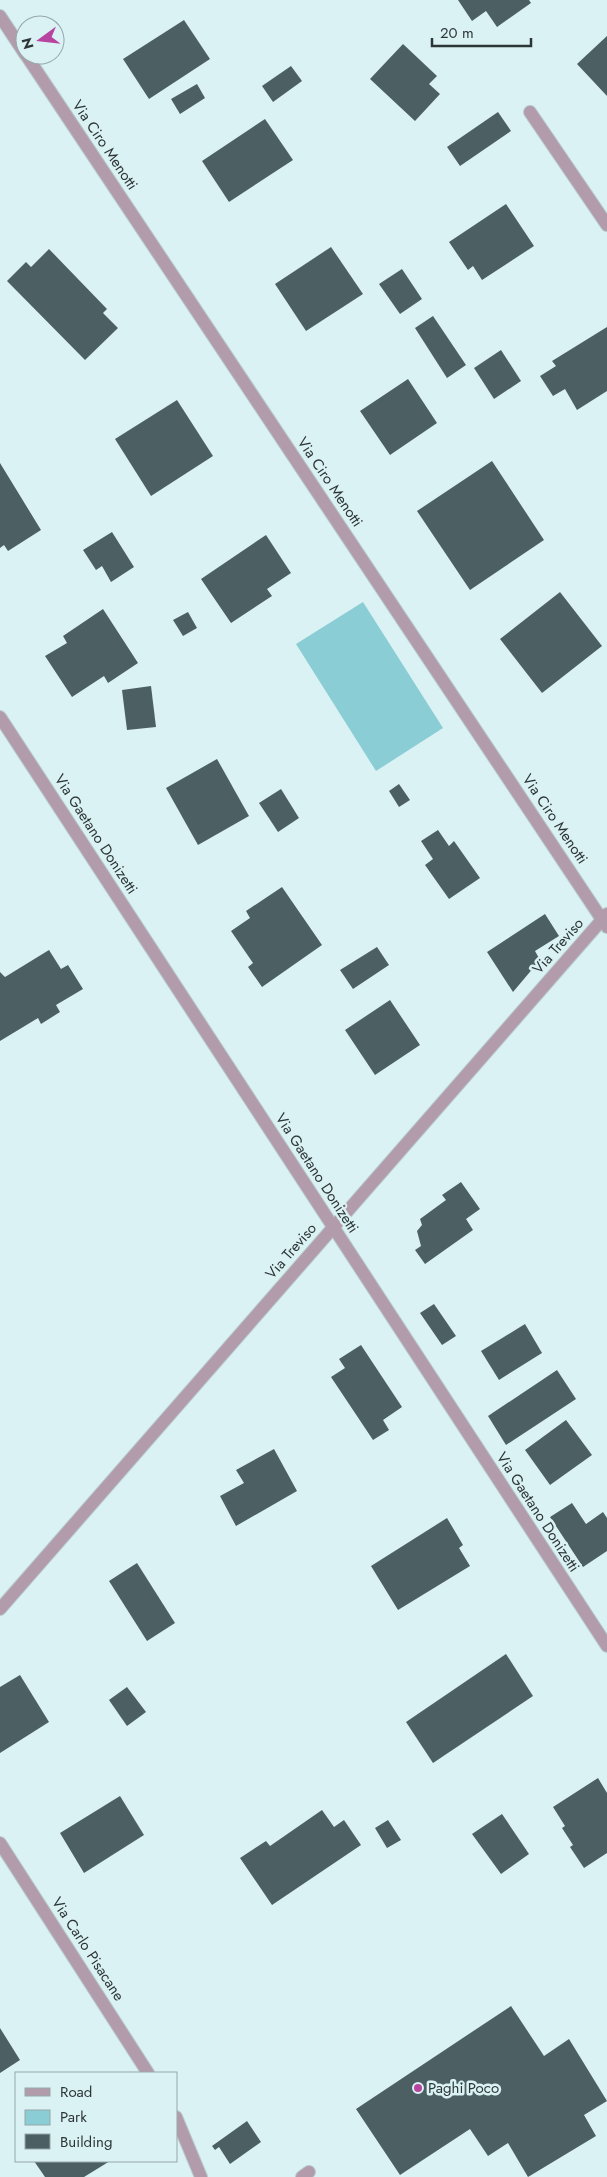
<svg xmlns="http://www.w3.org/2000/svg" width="607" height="2177" viewBox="0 0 607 2177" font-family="Jost,sans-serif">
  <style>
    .green { fill: #8acdd4 }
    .building { fill: #4c6063 }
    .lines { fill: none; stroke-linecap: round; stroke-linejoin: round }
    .service-casing { stroke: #b8cccf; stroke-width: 14 }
    .minor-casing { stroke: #b8cccf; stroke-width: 14 }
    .service { stroke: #b29cac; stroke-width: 12 }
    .minor { stroke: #b29cac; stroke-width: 12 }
    .poi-dot { fill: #b745a0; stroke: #dbf2f5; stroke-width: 2 }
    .labels { text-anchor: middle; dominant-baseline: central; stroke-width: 5; stroke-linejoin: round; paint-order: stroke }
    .street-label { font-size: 15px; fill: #2d3637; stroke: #dbf2f5 }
    .poi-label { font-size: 15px; fill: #2d3637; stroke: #dbf2f5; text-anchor: start }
  </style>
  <rect width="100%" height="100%" fill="#dbf2f5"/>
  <!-- green -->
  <path class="green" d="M363 602 443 728 376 771 296 644Z"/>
  <!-- building -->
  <g class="building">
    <path d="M458 0H529L531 3 497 27 486 11 472 21Z"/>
    <path d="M184 20 210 59 149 99 123 59Z"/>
    <path d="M607 36V96L577 64Z"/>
    <path d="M403 44 437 76 429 84 440 94 415 121 370 79Z"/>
    <path d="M291 66 302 81 273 102 262 86Z"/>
    <path d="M197 84 205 98 180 114 171 99Z"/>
    <path d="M498 112 511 131 460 166 447 147Z"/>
    <path d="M265 119 293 160 229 202 202 161Z"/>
    <path d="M506 204 534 246 482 280 473 266 468 270 449 242Z"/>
    <path d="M331 247 363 294 306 331 275 284Z"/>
    <path d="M49 249 107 309 103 313 118 328 85 360 7 281 26 262 31 267Z"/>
    <path d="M402 269 422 299 400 314 379 284Z"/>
    <path d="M433 316 466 365 447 378 415 328Z"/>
    <path d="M607 327V391L577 410 565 389 553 396 540 376 556 366 552 361Z"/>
    <path d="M501 350 521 381 494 399 474 368Z"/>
    <path d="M408 379 437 423 390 455 360 411Z"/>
    <path d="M177 400 213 456 151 496 115 439Z"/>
    <path d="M492 461 544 540 470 590 417 511Z"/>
    <path d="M0 463 41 530 8 551 4 545 0 548Z"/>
    <path d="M112 532 134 567 111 582 102 566 96 570 83 550Z"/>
    <path d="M266 535 291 573 267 589 272 596 231 623 201 579Z"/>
    <path d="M560 592 602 646 542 693 500 639Z"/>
    <path d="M103 609 138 663 108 683 104 676 72 697 45 656 67 643 63 636Z"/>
    <path d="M188 612 197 628 183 636 173 620Z"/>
    <path d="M151 686 156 727 127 730 122 690Z"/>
    <path d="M217 759 249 816 198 845 166 788Z"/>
    <path d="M399 784 410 800 399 807 389 791Z"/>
    <path d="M281 789 299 818 278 832 259 803Z"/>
    <path d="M438 830 449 846 454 841 480 878 449 899 425 865 433 859 421 841Z"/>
    <path d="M282 887 322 945 262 987 248 967 253 963 231 931 250 918 246 911Z"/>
    <path d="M545 914 559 936 535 951 540 960 513 992 487 952Z"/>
    <path d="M377 947 389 965 353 989 340 970Z"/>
    <path d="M49 950 61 969 68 965 83 989 56 1005 60 1012 41 1024 38 1018 0 1041V972L5 977Z"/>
    <path d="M390 1000 420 1045 375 1075 345 1030Z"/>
    <path d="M461 1182 480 1209 466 1219 473 1230 425 1264 415 1250 421 1246 417 1231 422 1225 420 1219 446 1200 442 1195Z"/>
    <path d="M434 1304 456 1336 442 1345 420 1313Z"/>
    <path d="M525 1324 542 1353 499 1380 481 1351Z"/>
    <path d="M361 1345 402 1407 383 1420 389 1430 373 1440 331 1377 345 1368 339 1359Z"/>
    <path d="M557 1370 576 1399 506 1445 488 1416Z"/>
    <path d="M566 1420 592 1455 550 1485 525 1450Z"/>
    <path d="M274 1449 297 1491 236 1526 220 1496 244 1483 236 1470Z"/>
    <path d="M572 1503 586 1524 603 1512 607 1518V1551L583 1567 550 1517Z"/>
    <path d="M447 1518 463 1545 459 1548 470 1566 398 1610 371 1566Z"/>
    <path d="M137 1563 175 1623 147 1641 109 1581Z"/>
    <path d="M506 1654 533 1696 433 1763 406 1722Z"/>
    <path d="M20 1675 49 1722 0 1753V1687Z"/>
    <path d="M127 1687 146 1712 127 1726 109 1700Z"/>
    <path d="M598 1778 607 1793V1853L584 1868 570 1847 573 1845 562 1828 565 1826 553 1807Z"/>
    <path d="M120 1796 144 1835 84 1873 60 1833Z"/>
    <path d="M322 1810 334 1827 344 1820 361 1845 272 1905 240 1858 266 1841 270 1846Z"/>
    <path d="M502 1814 529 1854 501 1874 472 1834Z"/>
    <path d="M388 1820 401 1840 387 1848 375 1828Z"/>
    <path d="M511 2006 544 2056 569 2039 607 2101 584 2115 596 2136 528 2177 508 2143 488 2156 470 2129 400 2175 356 2109Z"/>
    <path d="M0 2028 20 2060 0 2073Z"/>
    <path d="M247 2121 261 2142 230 2164 219 2147 215 2150 212 2146Z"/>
    <path d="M34 2161H110L84 2177H45Z"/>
  </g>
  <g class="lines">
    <defs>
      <path id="service" d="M302 2177 309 2172"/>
      <g id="minor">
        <path d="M0 16 25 54"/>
        <path d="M26 55 607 927"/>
        <path d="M530 112 607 225"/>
        <path d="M0 717 607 1646"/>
        <path d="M0 1609 607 914"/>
        <path d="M0 1843 148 2073"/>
        <path d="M176 2117 201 2177"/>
      </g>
    </defs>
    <!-- service casing -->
    <use href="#service" class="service-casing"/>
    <!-- minor casing -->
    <use href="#minor" class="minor-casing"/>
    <!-- service -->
    <use href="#service" class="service"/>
    <!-- minor -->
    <use href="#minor" class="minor"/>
  </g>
  <!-- markers -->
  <circle class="poi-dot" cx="418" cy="2088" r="5"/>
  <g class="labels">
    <!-- street labels -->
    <g class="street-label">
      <text transform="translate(105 145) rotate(56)">Via Ciro Menotti</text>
      <text transform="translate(330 482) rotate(56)">Via Ciro Menotti</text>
      <text transform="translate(555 819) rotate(56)">Via Ciro Menotti</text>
      <text transform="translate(96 834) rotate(57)">Via Gaetano Donizetti</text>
      <text transform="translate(558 946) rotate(-49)">Via Treviso</text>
      <text transform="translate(317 1173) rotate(57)">Via Gaetano Donizetti</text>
      <text transform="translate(291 1251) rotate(-49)">Via Treviso</text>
      <text transform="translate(538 1512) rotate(57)">Via Gaetano Donizetti</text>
      <text transform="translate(88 1949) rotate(57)">Via Carlo Pisacane</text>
    </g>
    <!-- poi labels -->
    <g class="poi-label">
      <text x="428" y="2088">Paghi Poco</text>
    </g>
  </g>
  <!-- legend -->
  <rect x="15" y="2072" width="162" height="90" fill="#dbf2f5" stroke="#95a7a9"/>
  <rect x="25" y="2088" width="25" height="8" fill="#b29cac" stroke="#95a7a9"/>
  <text x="60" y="2097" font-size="15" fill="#2d3637">Road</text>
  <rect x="25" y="2110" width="25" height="15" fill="#8acdd4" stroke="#95a7a9"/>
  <text x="60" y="2122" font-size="15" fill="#2d3637">Park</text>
  <rect x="25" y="2134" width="25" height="15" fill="#4c6063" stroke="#95a7a9"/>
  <text x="60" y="2147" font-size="15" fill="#2d3637">Building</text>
  <!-- north arrow -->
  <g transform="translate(40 40) rotate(255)"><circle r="24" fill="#dbf2f5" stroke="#95a7a9"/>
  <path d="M0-4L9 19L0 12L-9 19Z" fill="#b745a0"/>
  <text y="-8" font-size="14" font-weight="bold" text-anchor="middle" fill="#2d3637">N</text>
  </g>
  <!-- scale -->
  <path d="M432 38v8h99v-8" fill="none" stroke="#2d3637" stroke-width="2.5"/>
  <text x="440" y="38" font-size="15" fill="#2d3637" stroke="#dbf2f5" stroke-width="4" paint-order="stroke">20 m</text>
</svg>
